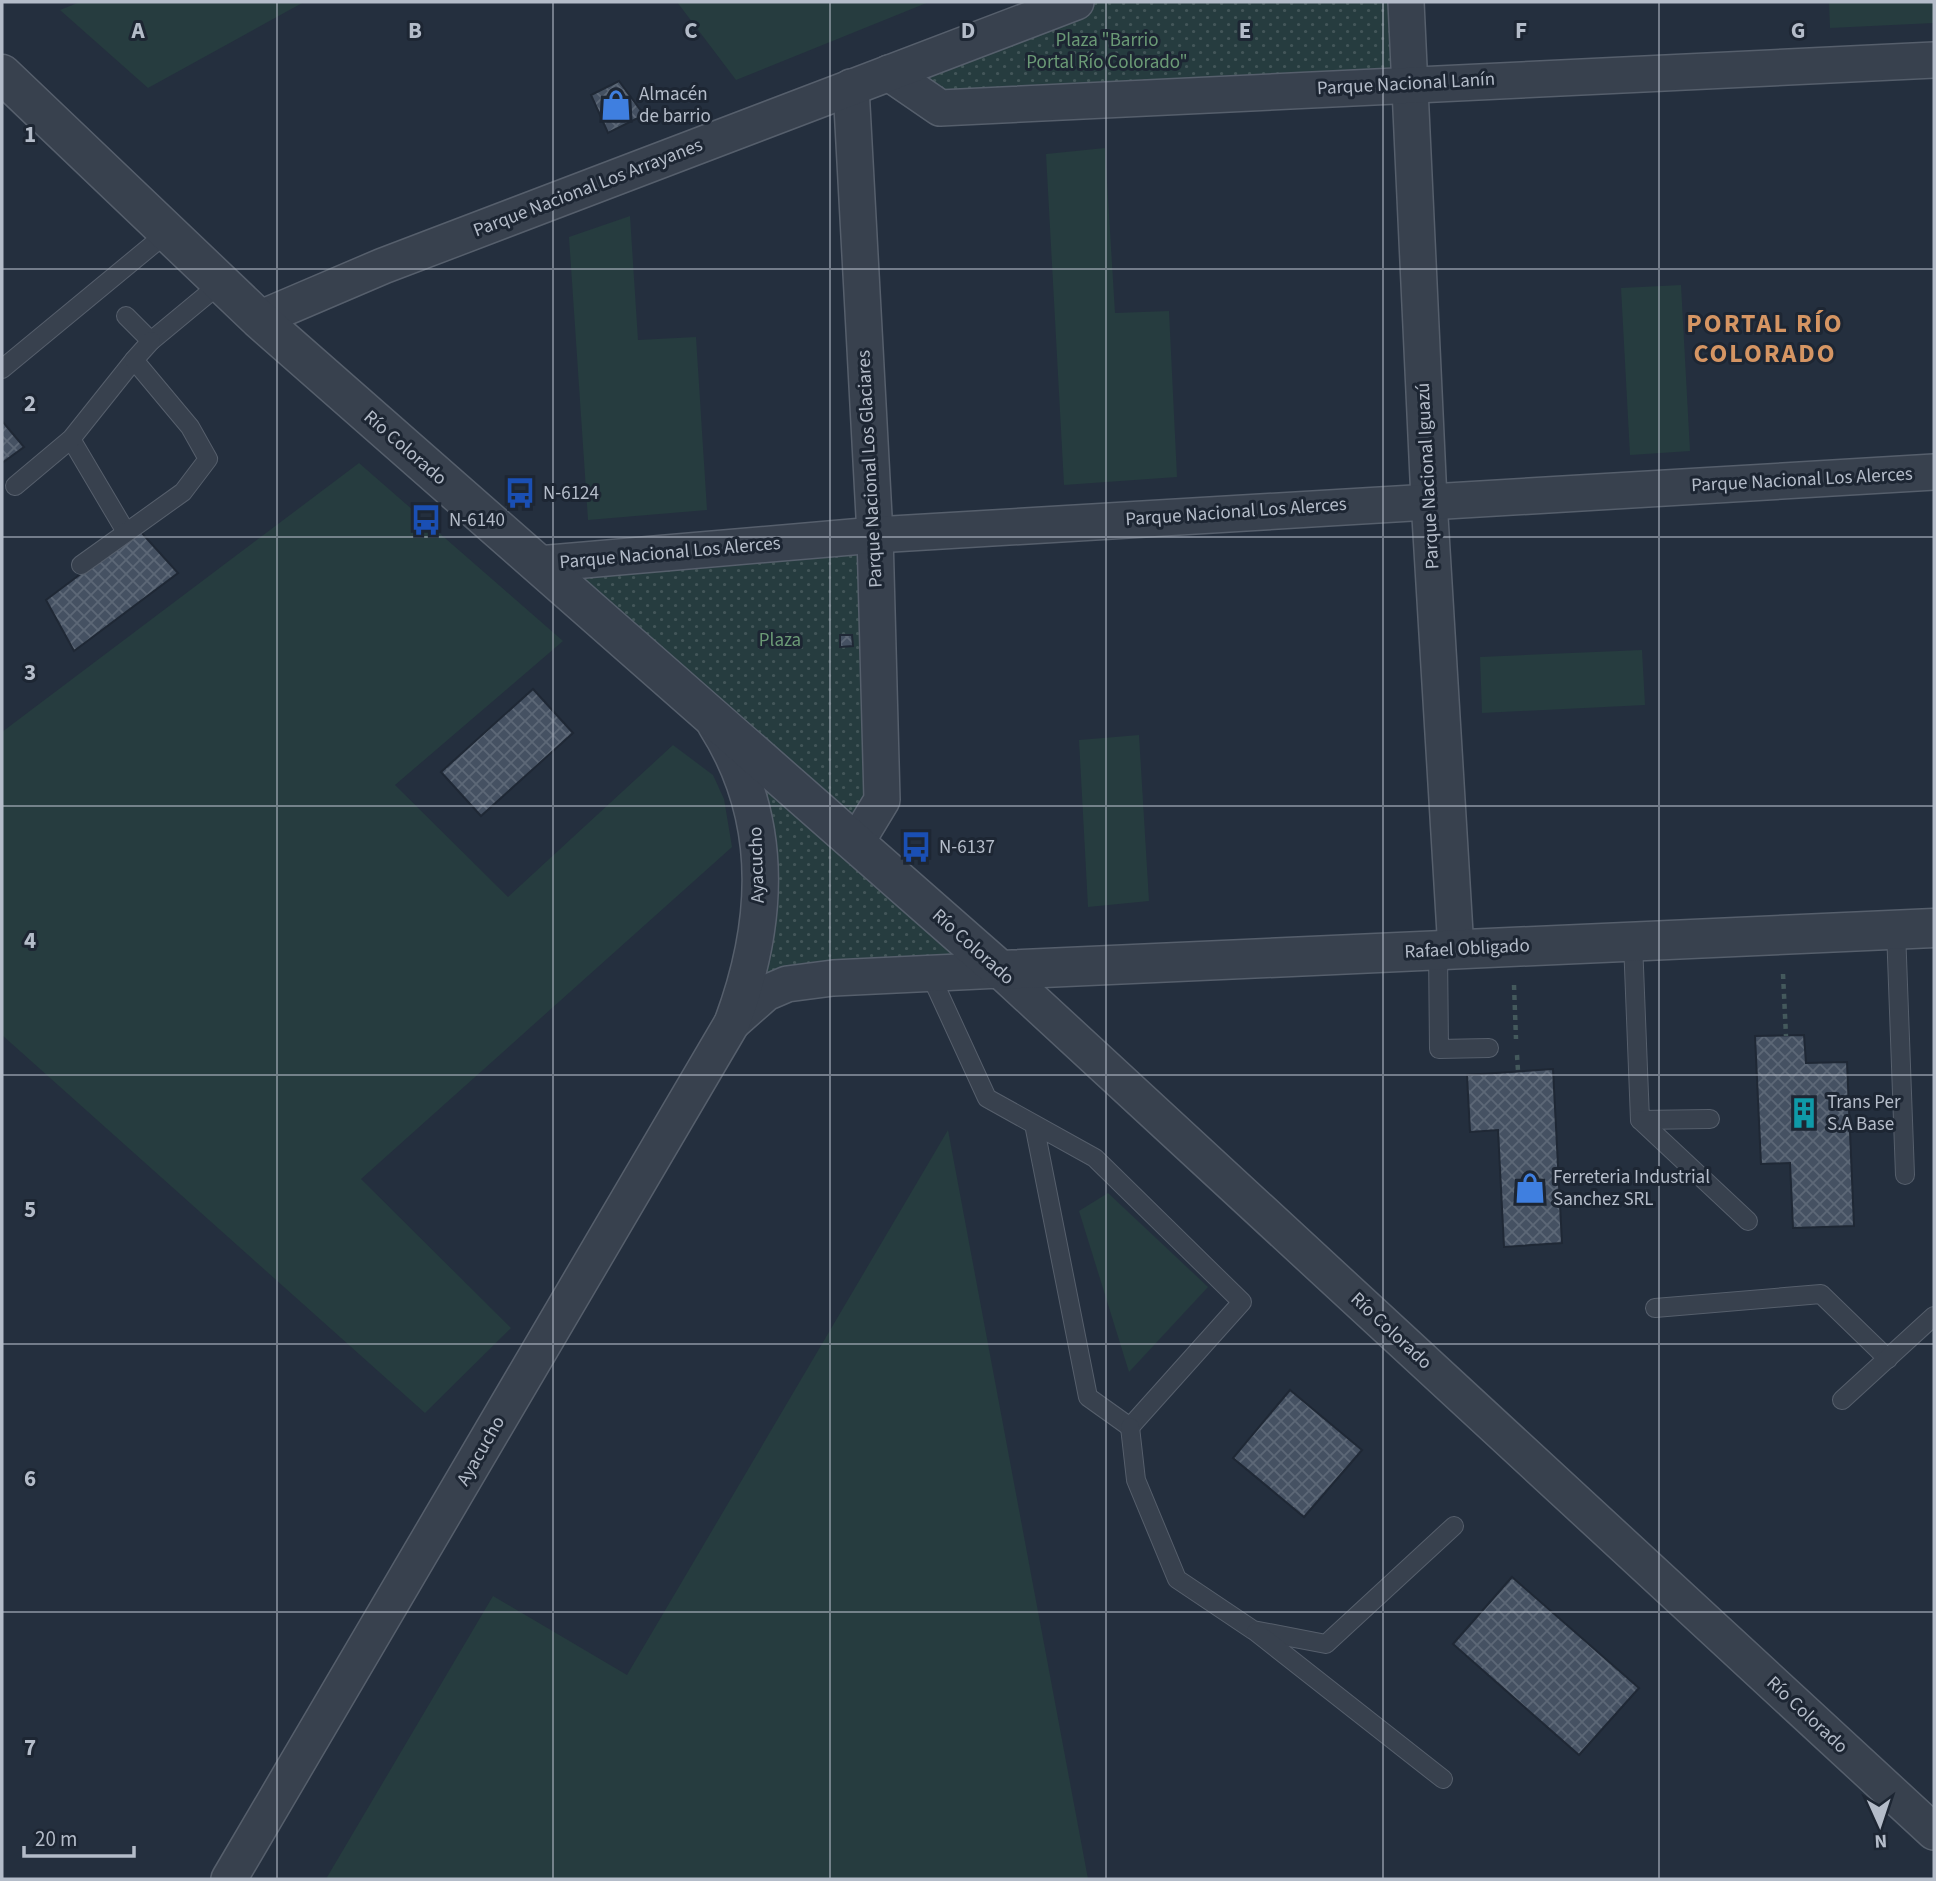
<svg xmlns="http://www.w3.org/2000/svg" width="1936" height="1881" viewBox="0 0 1936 1881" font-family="'Source Sans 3',sans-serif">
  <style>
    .grass { fill: #263c3f }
    .park { fill: url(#park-dots) }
    .building { fill: url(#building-cross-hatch); stroke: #1f2835; stroke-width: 2 }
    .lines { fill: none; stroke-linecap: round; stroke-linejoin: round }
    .service-casing { stroke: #565f6c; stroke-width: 20 }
    .minor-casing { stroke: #565f6c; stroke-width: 38 }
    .tertiary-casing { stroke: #565f6c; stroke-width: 41 }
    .path { stroke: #44595c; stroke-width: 4.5; stroke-dasharray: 5 5; stroke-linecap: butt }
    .service { stroke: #38414e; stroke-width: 18 }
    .minor { stroke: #38414e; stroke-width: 35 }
    .tertiary { stroke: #38414e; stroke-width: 38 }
    .grid { fill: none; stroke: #b4bcc9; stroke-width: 2; stroke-opacity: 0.55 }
    .labels { text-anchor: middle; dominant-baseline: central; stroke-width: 6; stroke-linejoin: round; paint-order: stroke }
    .park-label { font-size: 19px; fill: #6b9a76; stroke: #1d2633 }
    .street-label { font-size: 19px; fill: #b4bcc9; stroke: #1d2633 }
    .poi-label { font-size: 19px; fill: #b4bcc9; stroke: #1d2633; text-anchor: start }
    .district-label { font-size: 26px; font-weight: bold; letter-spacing: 2px; fill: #d59563; stroke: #1d2633 }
    .grid-label { font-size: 23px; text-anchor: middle; font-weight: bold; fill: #b4bcc9; stroke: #1d2633; stroke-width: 6; stroke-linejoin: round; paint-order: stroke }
  </style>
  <defs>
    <pattern id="park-dots" width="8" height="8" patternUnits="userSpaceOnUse" patternTransform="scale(1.75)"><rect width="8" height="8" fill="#263c3f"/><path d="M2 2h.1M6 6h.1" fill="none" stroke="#435659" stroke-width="1.8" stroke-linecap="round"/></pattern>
    <pattern id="building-cross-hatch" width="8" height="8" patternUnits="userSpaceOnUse" patternTransform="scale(1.75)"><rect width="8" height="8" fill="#455162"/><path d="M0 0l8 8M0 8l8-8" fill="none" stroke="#5d6877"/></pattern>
  </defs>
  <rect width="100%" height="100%" fill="#242f3e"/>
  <!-- grass -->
  <g class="grass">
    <path d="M80 2H304L148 88 60 10Z"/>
    <path d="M677 2H929L736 80Z"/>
    <path d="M1829 2H1934V23L1830 28Z"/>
    <path d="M1105 148 1115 313 1169 311 1177 477 1064 485 1046 154Z"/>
    <path d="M630 216 638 340 696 337 707 510 588 520 569 237Z"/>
    <path d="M1681 285 1690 451 1630 455 1621 288Z"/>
    <path d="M359 463 563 641 395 785 508 897 673 745 713 775 724 799 732 847 361 1179 511 1328 425 1413 2 1035V732Z"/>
    <path d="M1642 650 1645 705 1482 713 1480 657Z"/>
    <path d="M1139 735 1149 901 1088 907 1079 740Z"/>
    <path d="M948 1130 1088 1879H326L493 1596 627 1675Z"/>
    <path d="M1108 1193 1208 1287 1129 1372 1079 1211Z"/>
  </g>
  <!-- park -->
  <g class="park">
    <path d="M1094 2H1406L1410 83 940 108 906 78Z"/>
    <path d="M862 548 872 800 854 822 576 573Z"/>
    <path d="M757 779 960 960 754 988Z"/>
  </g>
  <!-- building -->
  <g class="building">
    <path d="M619 81 644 115 608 133 591 95Z"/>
    <path d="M2 421 24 447 2 463Z"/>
    <path d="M139 530 178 573 74 651 46 600Z"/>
    <path d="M840 635H852L853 646 840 647Z"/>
    <path d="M533 689 573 733 481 816 441 772Z"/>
    <path d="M1804 1035 1806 1063 1847 1062 1854 1226 1793 1228 1790 1163 1761 1164 1755 1036Z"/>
    <path d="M1553 1069 1562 1243 1504 1247 1498 1130 1470 1132 1467 1075Z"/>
    <path d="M1290 1390 1362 1450 1304 1517 1233 1458Z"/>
    <path d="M1512 1577 1639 1688 1579 1755 1453 1644Z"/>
  </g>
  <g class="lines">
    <defs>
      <g id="service">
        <path d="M126 316 151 341 221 283"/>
        <path d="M2 369 168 232"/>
        <path d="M71 439 126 532"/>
        <path d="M15 486 71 439 134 360"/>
        <path d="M81 565 183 492 208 459 190 427 134 360 151 341"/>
        <path d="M1896 930 1905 1175"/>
        <path d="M1633 942 1640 1120 1710 1119"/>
        <path d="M1438 950 1439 1049 1489 1048"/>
        <path d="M930 974 987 1098 1095 1158 1242 1302 1130 1427 1088 1397 1034 1124"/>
        <path d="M1640 1120 1748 1221"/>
        <path d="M1655 1308 1821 1294 1888 1359"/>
        <path d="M1842 1400 1934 1316"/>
        <path d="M1130 1427 1136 1480 1177 1579 1253 1630 1326 1644 1454 1526"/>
        <path d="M1256 1632 1443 1779"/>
      </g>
      <g id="minor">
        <path d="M1406 2 1429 500 1456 950"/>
        <path d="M889 73 940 108 1934 60"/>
        <path d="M851 87 875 535 882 800 856 843"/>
        <path d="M259 319 383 266 1076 2"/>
        <path d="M538 564 875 535 1934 472"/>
        <path d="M732 1023 766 993 787 984 833 978 1000 970 1934 1832"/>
        <path d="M229 1879 732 1023C770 921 775 818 715 724"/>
      </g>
      <path id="tertiary" d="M2 74 259 319 1000 970 1934 928"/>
    </defs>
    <!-- service casing -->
    <use href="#service" class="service-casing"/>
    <!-- minor casing -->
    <use href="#minor" class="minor-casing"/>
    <!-- tertiary casing -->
    <use href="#tertiary" class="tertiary-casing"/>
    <!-- path -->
    <g class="path">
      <path d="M1783 974 1786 1036"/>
      <path d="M1514 985 1516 1039"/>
      <path d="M1517 1055 1518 1071"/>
    </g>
    <!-- service -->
    <use href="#service" class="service"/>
    <!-- minor -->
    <use href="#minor" class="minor"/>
    <!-- tertiary -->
    <use href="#tertiary" class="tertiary"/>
  </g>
  <!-- grid -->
  <path class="grid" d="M277 2V1879M553 2V1879M830 2V1879M1106 2V1879M1383 2V1879M1659 2V1879M2 269H1934M2 537H1934M2 806H1934M2 1075H1934M2 1344H1934M2 1612H1934"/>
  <!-- icons -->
  <defs>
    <symbol id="shop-bare" viewBox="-9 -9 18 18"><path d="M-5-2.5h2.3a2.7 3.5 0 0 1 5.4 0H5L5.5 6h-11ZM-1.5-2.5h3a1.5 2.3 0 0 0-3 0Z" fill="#3f7fe0" stroke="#1d2633" stroke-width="2.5" paint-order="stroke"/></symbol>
    <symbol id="bus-bare" viewBox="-9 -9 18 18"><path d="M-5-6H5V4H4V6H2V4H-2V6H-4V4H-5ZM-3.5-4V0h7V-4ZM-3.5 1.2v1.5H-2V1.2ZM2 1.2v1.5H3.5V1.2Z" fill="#1a4fb4" stroke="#1d2633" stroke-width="2.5" paint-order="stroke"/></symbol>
    <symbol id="building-bare" viewBox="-9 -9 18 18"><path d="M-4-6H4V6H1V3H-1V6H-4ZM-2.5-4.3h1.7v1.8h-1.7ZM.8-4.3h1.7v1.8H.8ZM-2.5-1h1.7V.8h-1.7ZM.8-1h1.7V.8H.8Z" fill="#0f9aa8" stroke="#1d2633" stroke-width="2.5" paint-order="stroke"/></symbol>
  </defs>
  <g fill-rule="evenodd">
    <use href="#shop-bare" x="594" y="83" width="44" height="44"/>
    <use href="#bus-bare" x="498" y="471" width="44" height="44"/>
    <use href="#bus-bare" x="404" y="498" width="44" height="44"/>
    <use href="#bus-bare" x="894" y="825" width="44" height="44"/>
    <use href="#building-bare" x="1782" y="1091" width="44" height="44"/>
    <use href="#shop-bare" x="1508" y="1166" width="44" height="44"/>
  </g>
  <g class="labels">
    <!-- park labels -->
    <g class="park-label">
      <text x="1107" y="40">Plaza "Barrio<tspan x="1107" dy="22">Portal Río Colorado"</tspan></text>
      <text x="780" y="640">Plaza</text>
    </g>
    <!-- street labels -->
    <g class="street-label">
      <text transform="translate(1406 84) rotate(-3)">Parque Nacional Lanín</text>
      <text transform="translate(588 188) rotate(-21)">Parque Nacional Los Arrayanes</text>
      <text transform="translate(405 448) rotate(41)">Río Colorado</text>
      <text transform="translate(870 469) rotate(-93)">Parque Nacional Los Glaciares</text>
      <text transform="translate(1428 476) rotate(-93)">Parque Nacional Iguazú</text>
      <text transform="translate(1802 480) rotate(-3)">Parque Nacional Los Alerces</text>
      <text transform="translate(1236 512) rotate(-4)">Parque Nacional Los Alerces</text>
      <text transform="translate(670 553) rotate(-5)">Parque Nacional Los Alerces</text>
      <text transform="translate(757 865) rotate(-92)">Ayacucho</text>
      <text transform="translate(973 947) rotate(42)">Río Colorado</text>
      <text transform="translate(1467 949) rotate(-3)">Rafael Obligado</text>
      <text transform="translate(1391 1331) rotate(43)">Río Colorado</text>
      <text transform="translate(481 1451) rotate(-60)">Ayacucho</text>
      <text transform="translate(1807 1715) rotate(43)">Río Colorado</text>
    </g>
    <!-- poi labels -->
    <g class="poi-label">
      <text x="639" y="94">Almacén<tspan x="639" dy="22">de barrio</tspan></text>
      <text x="543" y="493">N-6124</text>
      <text x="449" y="520">N-6140</text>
      <text x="939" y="847">N-6137</text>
      <text x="1827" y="1102">Trans Per<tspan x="1827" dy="22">S.A Base</tspan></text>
      <text x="1553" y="1177">Ferreteria Industrial<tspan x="1553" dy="22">Sanchez SRL</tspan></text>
    </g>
    <!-- district labels -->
    <g class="district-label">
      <text x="1765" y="323">PORTAL RÍO<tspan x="1765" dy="30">COLORADO</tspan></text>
    </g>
  </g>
  <g class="grid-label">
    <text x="138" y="38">A</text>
    <text x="415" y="38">B</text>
    <text x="691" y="38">C</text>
    <text x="968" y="38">D</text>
    <text x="1245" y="38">E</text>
    <text x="1521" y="38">F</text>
    <text x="1798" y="38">G</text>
    <text x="30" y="142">1</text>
    <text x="30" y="411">2</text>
    <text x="30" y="680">3</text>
    <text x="30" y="948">4</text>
    <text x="30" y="1217">5</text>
    <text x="30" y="1486">6</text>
    <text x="30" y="1755">7</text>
  </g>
  <!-- border -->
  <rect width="1936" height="1881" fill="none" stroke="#b4bcc9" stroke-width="7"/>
  <!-- north arrow -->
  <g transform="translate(1880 1825) rotate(177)" stroke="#1d2633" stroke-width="5" paint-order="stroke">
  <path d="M0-5L12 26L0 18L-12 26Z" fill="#b4bcc9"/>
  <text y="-10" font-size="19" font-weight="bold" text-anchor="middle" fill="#b4bcc9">N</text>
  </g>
  <!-- scale -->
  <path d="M24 1846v10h110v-10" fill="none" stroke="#b4bcc9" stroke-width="3.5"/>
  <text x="35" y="1846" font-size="21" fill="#b4bcc9" stroke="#1d2633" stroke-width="5" paint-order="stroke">20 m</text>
</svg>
